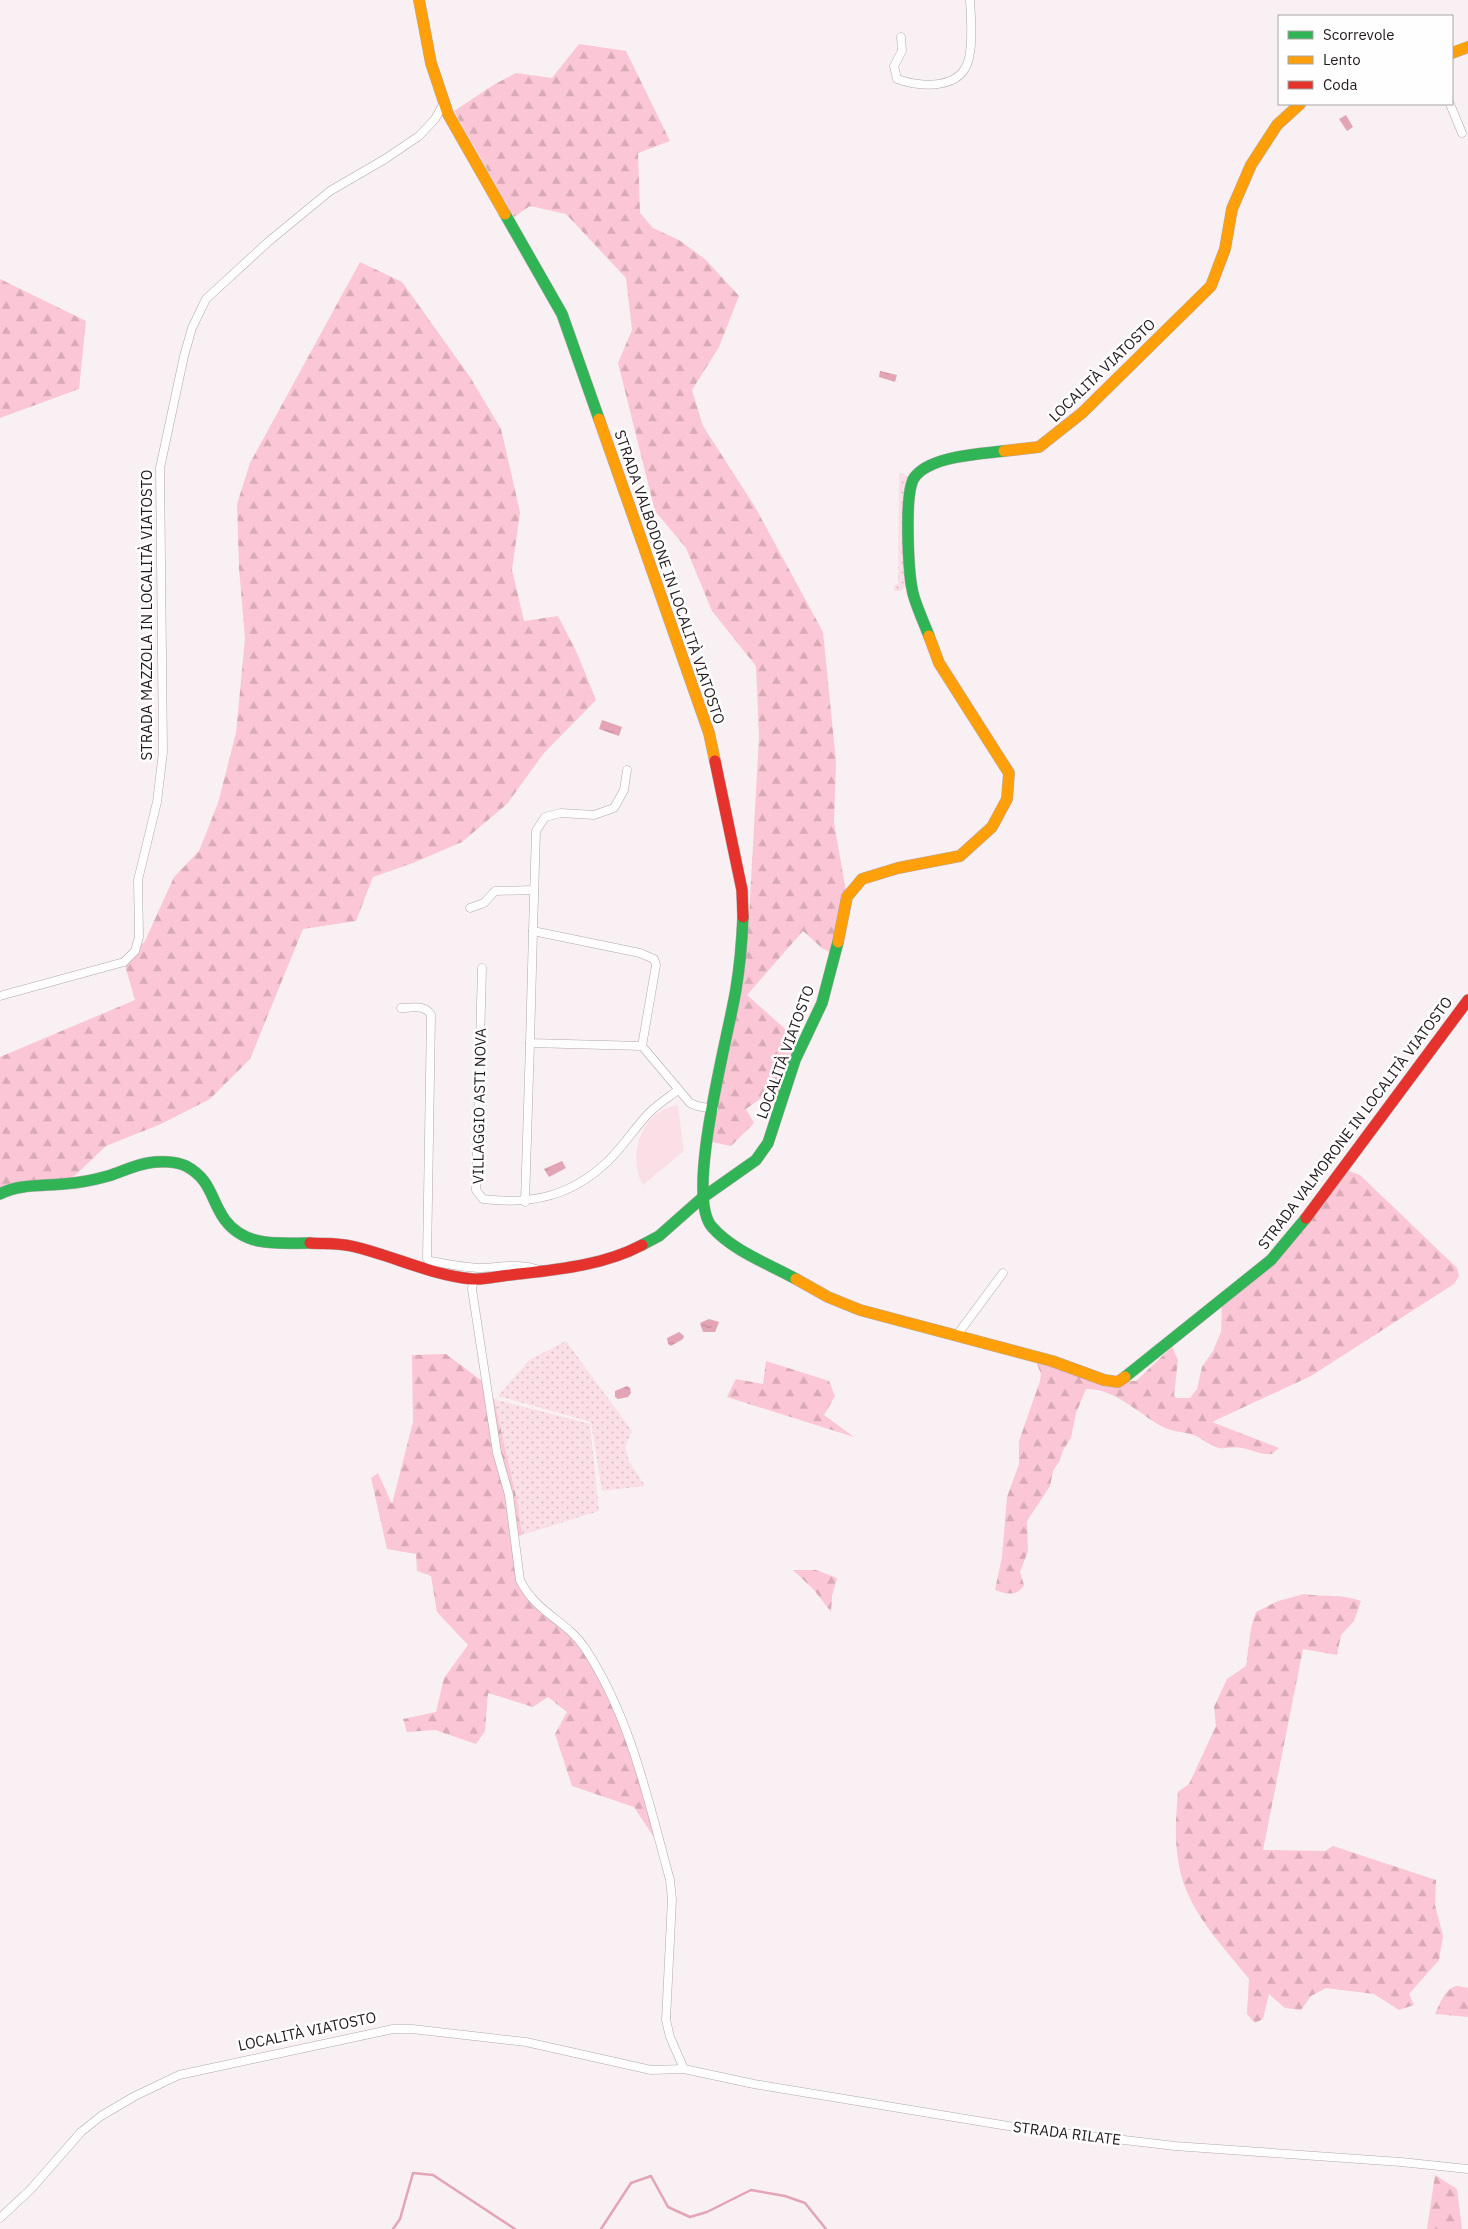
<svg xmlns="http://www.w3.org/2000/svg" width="1468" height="2229" viewBox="0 0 1468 2229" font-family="'IBM Plex Sans',sans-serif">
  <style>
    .grass { fill: url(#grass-dots) }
    .forest { fill: url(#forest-firs) }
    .park { fill: #fbdfe6 }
    .water { fill: url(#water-ripples) }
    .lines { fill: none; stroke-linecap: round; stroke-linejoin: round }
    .stream { stroke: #e3a4b6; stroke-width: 2.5 }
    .street-casing { stroke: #b1a9ab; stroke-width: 9 }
    .fast-casing { stroke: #b1a9ab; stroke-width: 12 }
    .slow-casing { stroke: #b1a9ab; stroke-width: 12 }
    .jam-casing { stroke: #b1a9ab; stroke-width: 12 }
    .street { stroke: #fefdfd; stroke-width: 8 }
    .fast { stroke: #30b455; stroke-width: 11 }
    .slow { stroke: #ff9f0a; stroke-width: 11 }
    .jam { stroke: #e5322d; stroke-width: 11 }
    .labels { text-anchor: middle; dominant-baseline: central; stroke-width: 5; stroke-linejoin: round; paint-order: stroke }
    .street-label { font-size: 15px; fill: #231a1c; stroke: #fefefe }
  </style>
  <defs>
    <pattern id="grass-dots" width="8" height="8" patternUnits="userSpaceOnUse" patternTransform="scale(1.25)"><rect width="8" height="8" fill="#fbdfe6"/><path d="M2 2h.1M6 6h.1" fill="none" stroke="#d7bfc5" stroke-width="1.8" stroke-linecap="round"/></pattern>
    <pattern id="forest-firs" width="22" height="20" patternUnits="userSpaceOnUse" patternTransform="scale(1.25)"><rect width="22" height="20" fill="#fbc6d5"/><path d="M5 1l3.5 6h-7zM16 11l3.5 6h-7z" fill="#d7aab6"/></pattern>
    <pattern id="water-ripples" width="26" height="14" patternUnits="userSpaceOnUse" patternTransform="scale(1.25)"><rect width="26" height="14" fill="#e3a4b6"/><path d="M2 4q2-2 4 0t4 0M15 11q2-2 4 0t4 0" fill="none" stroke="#c28d9c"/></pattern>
  </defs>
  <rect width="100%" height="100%" fill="#f8f0f2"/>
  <!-- grass -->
  <g class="grass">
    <path d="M902 473 909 478 908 586 900 591H894V585L898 584 899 474Z"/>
    <path d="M566 1341 632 1431 625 1447 629 1461 645 1486 602 1491 591 1422 498 1396 529 1360Z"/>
    <path d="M494 1399 590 1424 599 1511 522 1535 518 1505Z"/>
  </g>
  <!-- forest -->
  <g class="forest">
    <path d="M579 44 626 51 670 141 638 153 640 213 653 228 679 240 706 260 739 296 719 347 692 390 703 426 755 507 823 632 836 762 834 823 847 897 834 953 823 949 803 931 747 995 802 1044 779 1104 771 1091 746 1109 754 1123 731 1146 712 1142 748 936 759 737 756 666 712 611 686 548 655 511 618 363 632 330 626 278 566 214 530 206 514 217 454 111 495 84 516 73 552 78Z"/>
    <path d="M360 262 402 282 470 377 501 429 520 512 512 570 524 621 558 616 577 653 596 700 544 753 507 804 462 842 413 863 373 877 356 921 303 929 250 1059 210 1099 161 1124 106 1146 66 1184 0 1194V1057L135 1000 124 962 145 941 174 877 199 851 218 803 236 733 245 638 239 568 237 504 250 463Z"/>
    <path d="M0 279 86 321 79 389 0 418Z"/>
    <path d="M1341 1168 1360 1175 1457 1268 1459 1276 1454 1284 1311 1376 1212 1422 1279 1448 1272 1454C1261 1455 1253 1450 1242 1448 1235 1446 1227 1449 1219 1448 1211 1446 1205 1441 1198 1437 1187 1431 1173 1433 1161 1426 1138 1413 1114 1388 1086 1389L1076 1413 1071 1438 1063 1450 1060 1460 1053 1471 1050 1486 1027 1521 1028 1551 1020 1572 1024 1585C1017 1597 1006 1594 995 1590L1002 1557 1007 1497 1019 1464V1441L1040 1381 1041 1374 1036 1361 1112 1382 1136 1381 1172 1347 1178 1360 1174 1395 1176 1398H1190L1197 1389 1202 1367 1213 1351 1221 1332 1222 1300 1271 1260Z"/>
    <path d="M446 1354 486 1384 494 1399 518 1505 522 1535 515 1537 525 1590 583 1646 617 1709 661 1848 634 1807 572 1786 555 1734 567 1712 548 1697 533 1707 488 1693 485 1731 476 1744 435 1730 407 1732 403 1719 436 1712 444 1678 468 1645 437 1612 431 1576 417 1571 416 1554 387 1549 371 1478 378 1473 392 1504 413 1422 412 1355Z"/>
    <path d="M766 1361 829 1381 835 1396 824 1415 854 1437 727 1397 736 1379 763 1384Z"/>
    <path d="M793 1570H816L837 1578 832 1596 831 1612 814 1590Z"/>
    <path d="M1304 1594C1324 1597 1343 1594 1361 1601L1354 1621 1341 1635 1337 1655 1303 1649 1263 1850 1325 1851 1333 1846 1436 1880 1435 1905 1443 1936 1439 1960 1409 1994 1414 2005 1399 2010 1374 1994 1326 1988 1311 1996 1301 2010 1285 2008 1269 1994 1263 2019 1255 2023 1247 2014 1249 1979C1222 1945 1186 1909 1179 1865 1174 1840 1176 1816 1178 1792L1189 1784 1216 1726 1214 1707 1227 1679 1246 1666 1251 1628 1256 1612 1278 1601Z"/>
    <path d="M1458 1986 1468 1988V2017L1435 2014C1440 2004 1445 1987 1458 1986Z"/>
    <path d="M1435 2175 1457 2189 1462 2229H1427Z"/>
  </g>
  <!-- park -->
  <path class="park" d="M678 1105 684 1151 643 1185C626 1155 642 1110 678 1105Z"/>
  <!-- water -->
  <g class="water">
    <path d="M1346 115 1353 127 1347 131 1339 119Z"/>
    <path d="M880 371 897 375 895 382 879 377Z"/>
    <path d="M602 720 622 727 619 736 599 729Z"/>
    <path d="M562 1161 566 1168 549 1177 544 1169Z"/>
    <path d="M709 1319 719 1322 715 1332H703L700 1323Z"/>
    <path d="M679 1332 684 1336 683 1339 671 1346 668 1344 667 1338Z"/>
    <path d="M627 1386 630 1388 631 1393 628 1397 618 1399 615 1397V1391Z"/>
  </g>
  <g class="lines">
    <!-- stream -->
    <g class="stream">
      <path d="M393 2229 400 2219 413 2173 433 2175 515 2229"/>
      <path d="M601 2229 631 2183 651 2176 668 2207 690 2217 707 2212 751 2190 785 2196 805 2203 826 2229"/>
    </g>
    <defs>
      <g id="street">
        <path d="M901 37 902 51 894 66 897 79C920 87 962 91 969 58 973 40 971 19 970 0"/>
        <path d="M1450 104 1462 133"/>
        <path d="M470 908 484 903 495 891 534 890"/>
        <path d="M533 931 536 831 545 817 561 813 594 815 614 808 624 790 627 770"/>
        <path d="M482 968 476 1190 483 1199C532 1205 571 1196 607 1162 623 1147 635 1127 650 1112 658 1104 669 1097 678 1090"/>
        <path d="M0 996 124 962 135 951 139 937 138 880 157 802 163 752 160 468 184 356 192 328 206 299 268 242 330 191 385 159 419 136 435 119 444 103"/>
        <path d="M401 1008C412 1008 425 1004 431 1015L427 1259 431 1261C446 1264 462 1267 478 1268 498 1268 520 1262 539 1270"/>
        <path d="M642 1046 530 1043 533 931 640 953 654 959 656 965 642 1046 690 1103 697 1106 714 1109"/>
        <path d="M525 1202 530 1043"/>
        <path d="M478 1278 473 1283 472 1289 497 1453 509 1495 520 1580C536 1613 566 1620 585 1648 631 1718 648 1800 670 1880L672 1899 666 2020 670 2037 684 2069"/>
        <path d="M957 1335 1003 1273"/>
        <path d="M0 2218 31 2189 81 2132 101 2116 135 2096 179 2075 393 2029H412L526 2042 651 2070 684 2069 754 2084 1014 2127 1175 2146 1401 2162 1468 2169"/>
      </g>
      <g id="fast">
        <path d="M505 214 562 314 599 419"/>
        <path d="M929 636C924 623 918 610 914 597 908 578 904 494 914 478 929 456 980 454 1004 451"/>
        <path d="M743 917C742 941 740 965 736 989 729 1034 684 1196 712 1227 733 1251 769 1264 796 1279"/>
        <path d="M0 1194C19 1184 42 1186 63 1184 78 1183 94 1180 108 1176 121 1172 135 1165 148 1163 159 1161 176 1161 186 1166 212 1180 210 1199 225 1220 246 1248 280 1243 310 1243"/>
        <path d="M642 1245 659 1236 702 1198 756 1160 768 1143 795 1060 822 1003 838 942"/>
        <path d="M1125 1377 1271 1260 1306 1218"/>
      </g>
      <g id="slow">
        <path d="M419 0 431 63 448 114 505 214"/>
        <path d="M1452 53 1468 47"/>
        <path d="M599 419 709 733 715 761"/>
        <path d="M1004 451 1039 447 1082 413 1211 286 1225 249 1232 209 1251 165 1277 125 1300 104"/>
        <path d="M838 942 847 897 862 879 898 868 960 856 992 827 1007 799 1009 773 939 663 929 636"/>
        <path d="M796 1279 828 1297 860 1310 1052 1361 1104 1380 1118 1382 1125 1377"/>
      </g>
      <g id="jam">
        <path d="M715 761 742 890 743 917"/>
        <path d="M1306 1218 1468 1000"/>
        <path d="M310 1243C323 1244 338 1243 351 1246 392 1255 430 1275 472 1279 484 1280 498 1276 510 1275 554 1270 603 1266 642 1245"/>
      </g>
    </defs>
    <!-- street casing -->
    <use href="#street" class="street-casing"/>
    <!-- fast casing -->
    <use href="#fast" class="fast-casing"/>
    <!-- slow casing -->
    <use href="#slow" class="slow-casing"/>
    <!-- jam casing -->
    <use href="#jam" class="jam-casing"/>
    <!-- street -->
    <use href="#street" class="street"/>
    <!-- fast -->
    <use href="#fast" class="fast"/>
    <!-- slow -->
    <use href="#slow" class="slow"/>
    <!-- jam -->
    <use href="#jam" class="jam"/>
  </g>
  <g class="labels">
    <!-- street labels -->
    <g class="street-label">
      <text transform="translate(1102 370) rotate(-44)">LOCALITÀ VIATOSTO</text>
      <text transform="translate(670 577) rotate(71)">STRADA VALBODONE IN LOCALITÀ VIATOSTO</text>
      <text transform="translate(146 615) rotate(-90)">STRADA MAZZOLA IN LOCALITÀ VIATOSTO</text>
      <text transform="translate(785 1052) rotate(-70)">LOCALITÀ VIATOSTO</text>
      <text transform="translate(479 1106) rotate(-89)">VILLAGGIO ASTI NOVA</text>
      <text transform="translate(1355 1123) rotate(-53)">STRADA VALMORONE IN LOCALITÀ VIATOSTO</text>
      <text transform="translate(307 2031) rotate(-12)">LOCALITÀ VIATOSTO</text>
      <text transform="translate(1067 2133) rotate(7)">STRADA RILATE</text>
    </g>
  </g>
  <!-- legend -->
  <rect x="1278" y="15" width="175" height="90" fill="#fefefe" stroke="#a6a3a4"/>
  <rect x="1288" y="31" width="25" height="8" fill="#30b455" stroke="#a6a3a4"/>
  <text x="1323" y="40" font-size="15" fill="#231a1c">Scorrevole</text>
  <rect x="1288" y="56" width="25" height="8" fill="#ff9f0a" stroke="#a6a3a4"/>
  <text x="1323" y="65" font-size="15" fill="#231a1c">Lento</text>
  <rect x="1288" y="81" width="25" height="8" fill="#e5322d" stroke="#a6a3a4"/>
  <text x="1323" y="90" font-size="15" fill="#231a1c">Coda</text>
</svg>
